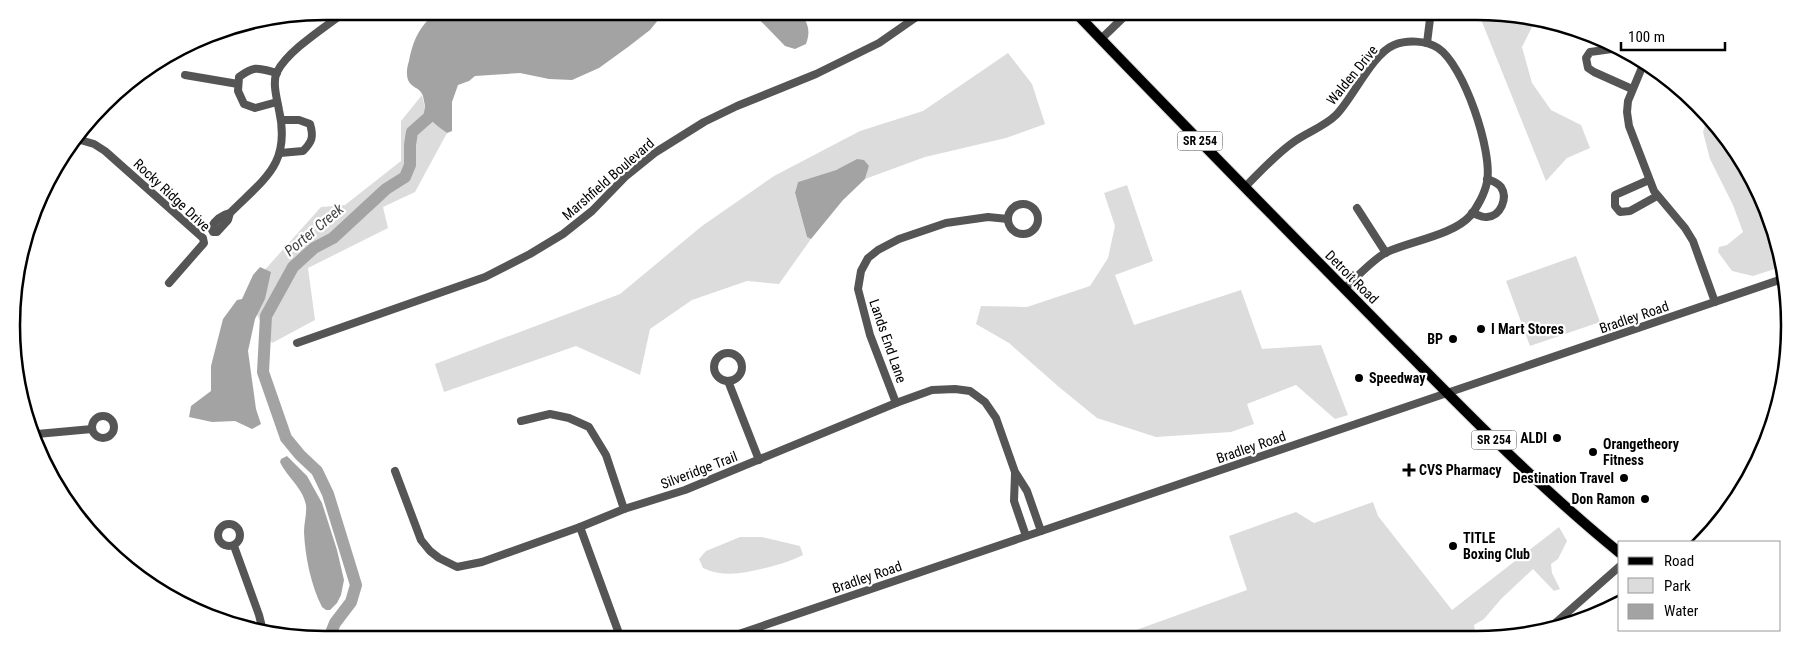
<svg xmlns="http://www.w3.org/2000/svg" width="1801" height="651" viewBox="0 0 1801 651" font-family="'Roboto Condensed',sans-serif">
  <style>
    .green { fill: #dcdcdc }
    .water { fill: #a3a3a3 }
    .lines { fill: none; stroke-linecap: round; stroke-linejoin: round }
    .river { stroke: #a3a3a3; stroke-width: 12 }
    .major-casing { stroke: #dbdbdb; stroke-width: 12 }
    .minor { stroke: #555; stroke-width: 8 }
    .major { stroke: #000; stroke-width: 10 }
    .poi-dot { fill: #000; stroke: #fff; stroke-width: 2 }
    .labels { text-anchor: middle; dominant-baseline: central; stroke-width: 4.5; stroke-linejoin: round; paint-order: stroke }
    .shield { fill: #fff; stroke: #4c4c4c; stroke-width: 1 }
    .shield-label { font-size: 12px; font-weight: bold; fill: #000 }
    .street-label { font-size: 14px; fill: #000; stroke: #fff }
    .poi-label { font-size: 14px; font-weight: bold; fill: #000; stroke: #fff; text-anchor: start }
    .water-label { font-size: 15px; font-style: italic; fill: #444; stroke: #fff }
    .rim { fill: none; stroke: #000; stroke-width: 2.5 }
  </style>
  <rect width="100%" height="100%" fill="#fff"/>
  <!-- green -->
  <g class="green">
    <path d="M1478 12 1536 19 1522 47 1532 83 1551 110 1581 125 1590 148 1567 158 1546 181Z"/>
    <path d="M1008 53 1032 84 1045 124 1006 138 925 157 865 179 869 166 857 159 836 170 798 182 795 194 807 237 811 239 779 284 747 281 692 300 650 329 640 375 576 346 444 392 435 364 620 294 702 226 774 176 860 131 923 111Z"/>
    <path d="M422 95C427 118 429 119 447 133L415 192 383 207 388 228 308 268 315 320 272 343 245 292 321 207 345 205 401 161V121Z"/>
    <path d="M1706 121 1741 161 1749 186 1760 204 1781 267 1753 276 1732 271 1718 252 1719 247 1727 245 1743 232 1733 205 1710 159 1703 132Z"/>
    <path d="M1127 185 1153 261 1115 275 1134 325 1241 290 1262 349 1321 345 1348 415 1335 419 1296 385 1247 404 1254 424 1231 432 1156 437 1097 418 1059 387 1009 343 976 324 981 306 1027 307 1090 286 1108 258 1115 226 1104 193Z"/>
    <path d="M1576 256 1600 322 1530 346 1506 281Z"/>
    <path d="M1373 502 1378 516 1452 610 1559 527 1567 541 1558 559 1551 564 1552 573 1560 589 1554 591 1533 569 1501 599 1484 619 1474 625 1476 636 1464 637 1457 630 1446 637 1114 638 1247 590 1229 536 1296 512 1314 523Z"/>
    <path d="M740 537H762L800 546 803 555C793 560 784 563 773 566 750 572 726 579 703 568L699 559 706 551Z"/>
  </g>
  <!-- water -->
  <g class="water">
    <path d="M441 11H496L524 16 547 11H663L659 19 650 30 628 47 599 68 572 80 549 79 520 73 475 76 469 81 458 85 452 102V131L447 133C439 127 429 121 426 111 425 106 424 101 423 96 420 87 411 88 408 80 406 74 407 67 409 61 413 40 421 21 441 11Z"/>
    <path d="M751 11H799C808 23 811 30 806 44L795 49 785 46Z"/>
    <path d="M857 159 864 160 869 166 865 179 843 200 811 239 807 237 795 193 798 182 836 170Z"/>
    <path d="M260 267 271 272 265 299 255 319 248 351 256 409 261 424 252 429 235 421 212 422 189 417 191 406 211 391V366L223 319 237 300 242 299 253 275Z"/>
    <path d="M287 456 307 476 322 503 337 550 344 580 341 595 337 603 330 610H326L322 607C311 586 305 556 304 532 304 523 307 514 306 505 303 488 287 477 280 462L281 459Z"/>
  </g>
  <g class="lines">
    <!-- river -->
    <path class="river" d="M328 640 335 623 351 602 356 585 328 494 317 471 300 455 286 438 263 372 266 316 293 267 314 248 333 238 386 189 405 177 410 165V145L412 132 429 117 433 101"/>
    <defs>
      <path id="major" d="M1074 11C1176 118 1279 222 1382 327 1459 405 1535 484 1620 553"/>
    </defs>
    <!-- major casing -->
    <use href="#major" class="major-casing"/>
    <!-- minor -->
    <g class="minor">
      <path d="M1101 39 1130 11"/>
      <path d="M1427 43 1431 11"/>
      <path d="M1612 49 1590 52 1586 58 1588 68 1594 72 1632 89"/>
      <path d="M1643 65 1628 101 1627 112 1629 126 1654 191 1685 228 1693 241 1715 302"/>
      <path d="M277 73C258 68 255 65 239 77L238 91 244 104 255 108 277 102"/>
      <path d="M185 75 238 84"/>
      <path d="M77 139 94 144 105 151 203 238 204 243 169 283"/>
      <path d="M280 153 303 151C312 142 314 137 310 124L299 120H281"/>
      <path d="M1649 180 1615 195V206L1620 212 1630 211 1657 196"/>
      <path d="M1245 187C1261 171 1276 154 1295 141 1308 132 1325 126 1336 115 1353 98 1372 54 1394 45 1406 40 1426 40 1438 48 1464 65 1493 152 1487 182 1485 193 1477 208 1470 216 1453 235 1411 241 1387 252 1373 259 1356 278 1344 289"/>
      <circle cx="1023" cy="219" r="15"/>
      <path d="M1357 208 1386 253"/>
      <path d="M230 213C222 215 215 220 211 228L213 232H217L228 220 230 213C265 178 291 164 279 110 277 99 272 82 277 72 288 50 327 26 346 11"/>
      <path d="M1472 213C1477 214 1482 218 1487 217 1501 216 1508 198 1501 187 1497 182 1492 181 1487 179"/>
      <path d="M297 343 485 277 530 254 563 234 592 211 625 177 656 152 704 122 737 106 816 74 879 43 925 11"/>
      <circle cx="728" cy="367" r="14"/>
      <path d="M728 381 759 460"/>
      <path d="M896 403 870 335 858 289 861 271 868 258 878 250 899 239 946 223 988 217 1008 219"/>
      <circle cx="103" cy="427" r="11"/>
      <path d="M521 421 550 414 569 418 589 427 606 455 624 509"/>
      <path d="M37 434 92 429"/>
      <path d="M395 471 421 540 430 551 439 558 457 567 482 562 580 527 624 509 685 490 896 403 932 390 955 389 970 391 985 402 996 418 1015 472 1027 491 1041 531"/>
      <path d="M1015 474 1014 501 1026 536"/>
      <circle cx="229" cy="535" r="11"/>
      <path d="M580 527 621 639"/>
      <path d="M234 546 259 615 263 631"/>
      <path d="M1552 626 1620 566"/>
      <path d="M724 639 1785 278"/>
    </g>
    <!-- major -->
    <use href="#major" class="major"/>
  </g>
  <!-- markers -->
  <g class="poi-dot">
    <circle cx="1481" cy="329" r="5"/>
    <circle cx="1453" cy="339" r="5"/>
    <circle cx="1359" cy="378" r="5"/>
    <circle cx="1557" cy="438" r="5"/>
    <circle cx="1593" cy="452" r="5"/>
    <path d="M1406.5 462.5h5v5h5v5h-5v5h-5v-5h-5v-5h5z"/>
    <circle cx="1624" cy="478" r="5"/>
    <circle cx="1645" cy="499" r="5"/>
    <circle cx="1453" cy="546" r="5"/>
  </g>
  <g class="labels">
    <!-- shield labels -->
    <g class="shield">
      <rect x="1177.5" y="131.5" width="45" height="19" rx="4"/>
      <rect x="1471.5" y="430.5" width="45" height="19" rx="4"/>
    </g>
    <g class="shield-label">
      <text x="1200" y="141">SR 254</text>
      <text x="1494" y="440">SR 254</text>
    </g>
    <!-- street labels -->
    <g class="street-label">
      <text transform="translate(1352 75) rotate(-51)">Walden Drive</text>
      <text transform="translate(608 179) rotate(-41)">Marshfield Boulevard</text>
      <text transform="translate(172 195) rotate(43)">Rocky Ridge Drive</text>
      <text transform="translate(1352 277) rotate(45)">Detroit Road</text>
      <text transform="translate(1634 317) rotate(-19)">Bradley Road</text>
      <text transform="translate(888 341) rotate(71)">Lands End Lane</text>
      <text transform="translate(1251 447) rotate(-19)">Bradley Road</text>
      <text transform="translate(699 470) rotate(-21)">Silveridge Trail</text>
      <text transform="translate(867 577) rotate(-19)">Bradley Road</text>
    </g>
    <!-- poi labels -->
    <g class="poi-label">
      <text x="1491" y="329">I Mart Stores</text>
      <text x="1443" y="339" text-anchor="end">BP</text>
      <text x="1369" y="378">Speedway</text>
      <text x="1547" y="438" text-anchor="end">ALDI</text>
      <text x="1603" y="444">Orangetheory<tspan x="1603" dy="16">Fitness</tspan></text>
      <text x="1419" y="470">CVS Pharmacy</text>
      <text x="1614" y="478" text-anchor="end">Destination Travel</text>
      <text x="1635" y="499" text-anchor="end">Don Ramon</text>
      <text x="1463" y="538">TITLE<tspan x="1463" dy="16">Boxing Club</tspan></text>
    </g>
    <!-- water labels -->
    <g class="water-label">
      <text transform="translate(314 230) rotate(-40)">Porter Creek</text>
    </g>
  </g>
  <!-- crop -->
  <path d="M0 0H1801V651H0ZM325 20H1476A305 305 0 0 1 1781 325V326A305 305 0 0 1 1476 631H325A305 305 0 0 1 20 326V325A305 305 0 0 1 325 20Z" fill="#fff" fill-rule="evenodd"/>
  <path class="rim" d="M325 20H1476A305 305 0 0 1 1781 325V326A305 305 0 0 1 1476 631H325A305 305 0 0 1 20 326V325A305 305 0 0 1 325 20Z"/>
  <!-- legend -->
  <rect x="1618" y="541" width="162" height="90" fill="#ffffff" stroke="#999999"/>
  <rect x="1628" y="557" width="25" height="8" fill="#000000" stroke="#999999"/>
  <text x="1664" y="566" font-size="15" fill="#000000">Road</text>
  <rect x="1628" y="578" width="25" height="15" fill="#dcdcdc" stroke="#999999"/>
  <text x="1664" y="591" font-size="15" fill="#000000">Park</text>
  <rect x="1628" y="604" width="25" height="15" fill="#a3a3a3" stroke="#999999"/>
  <text x="1664" y="616" font-size="15" fill="#000000">Water</text>
  <!-- scale -->
  <path d="M1621 42v8h104v-8" fill="none" stroke="#000000" stroke-width="2.5"/>
  <text x="1628" y="42" font-size="15" fill="#000000" stroke="#ffffff" stroke-width="4" paint-order="stroke">100 m</text>
</svg>
